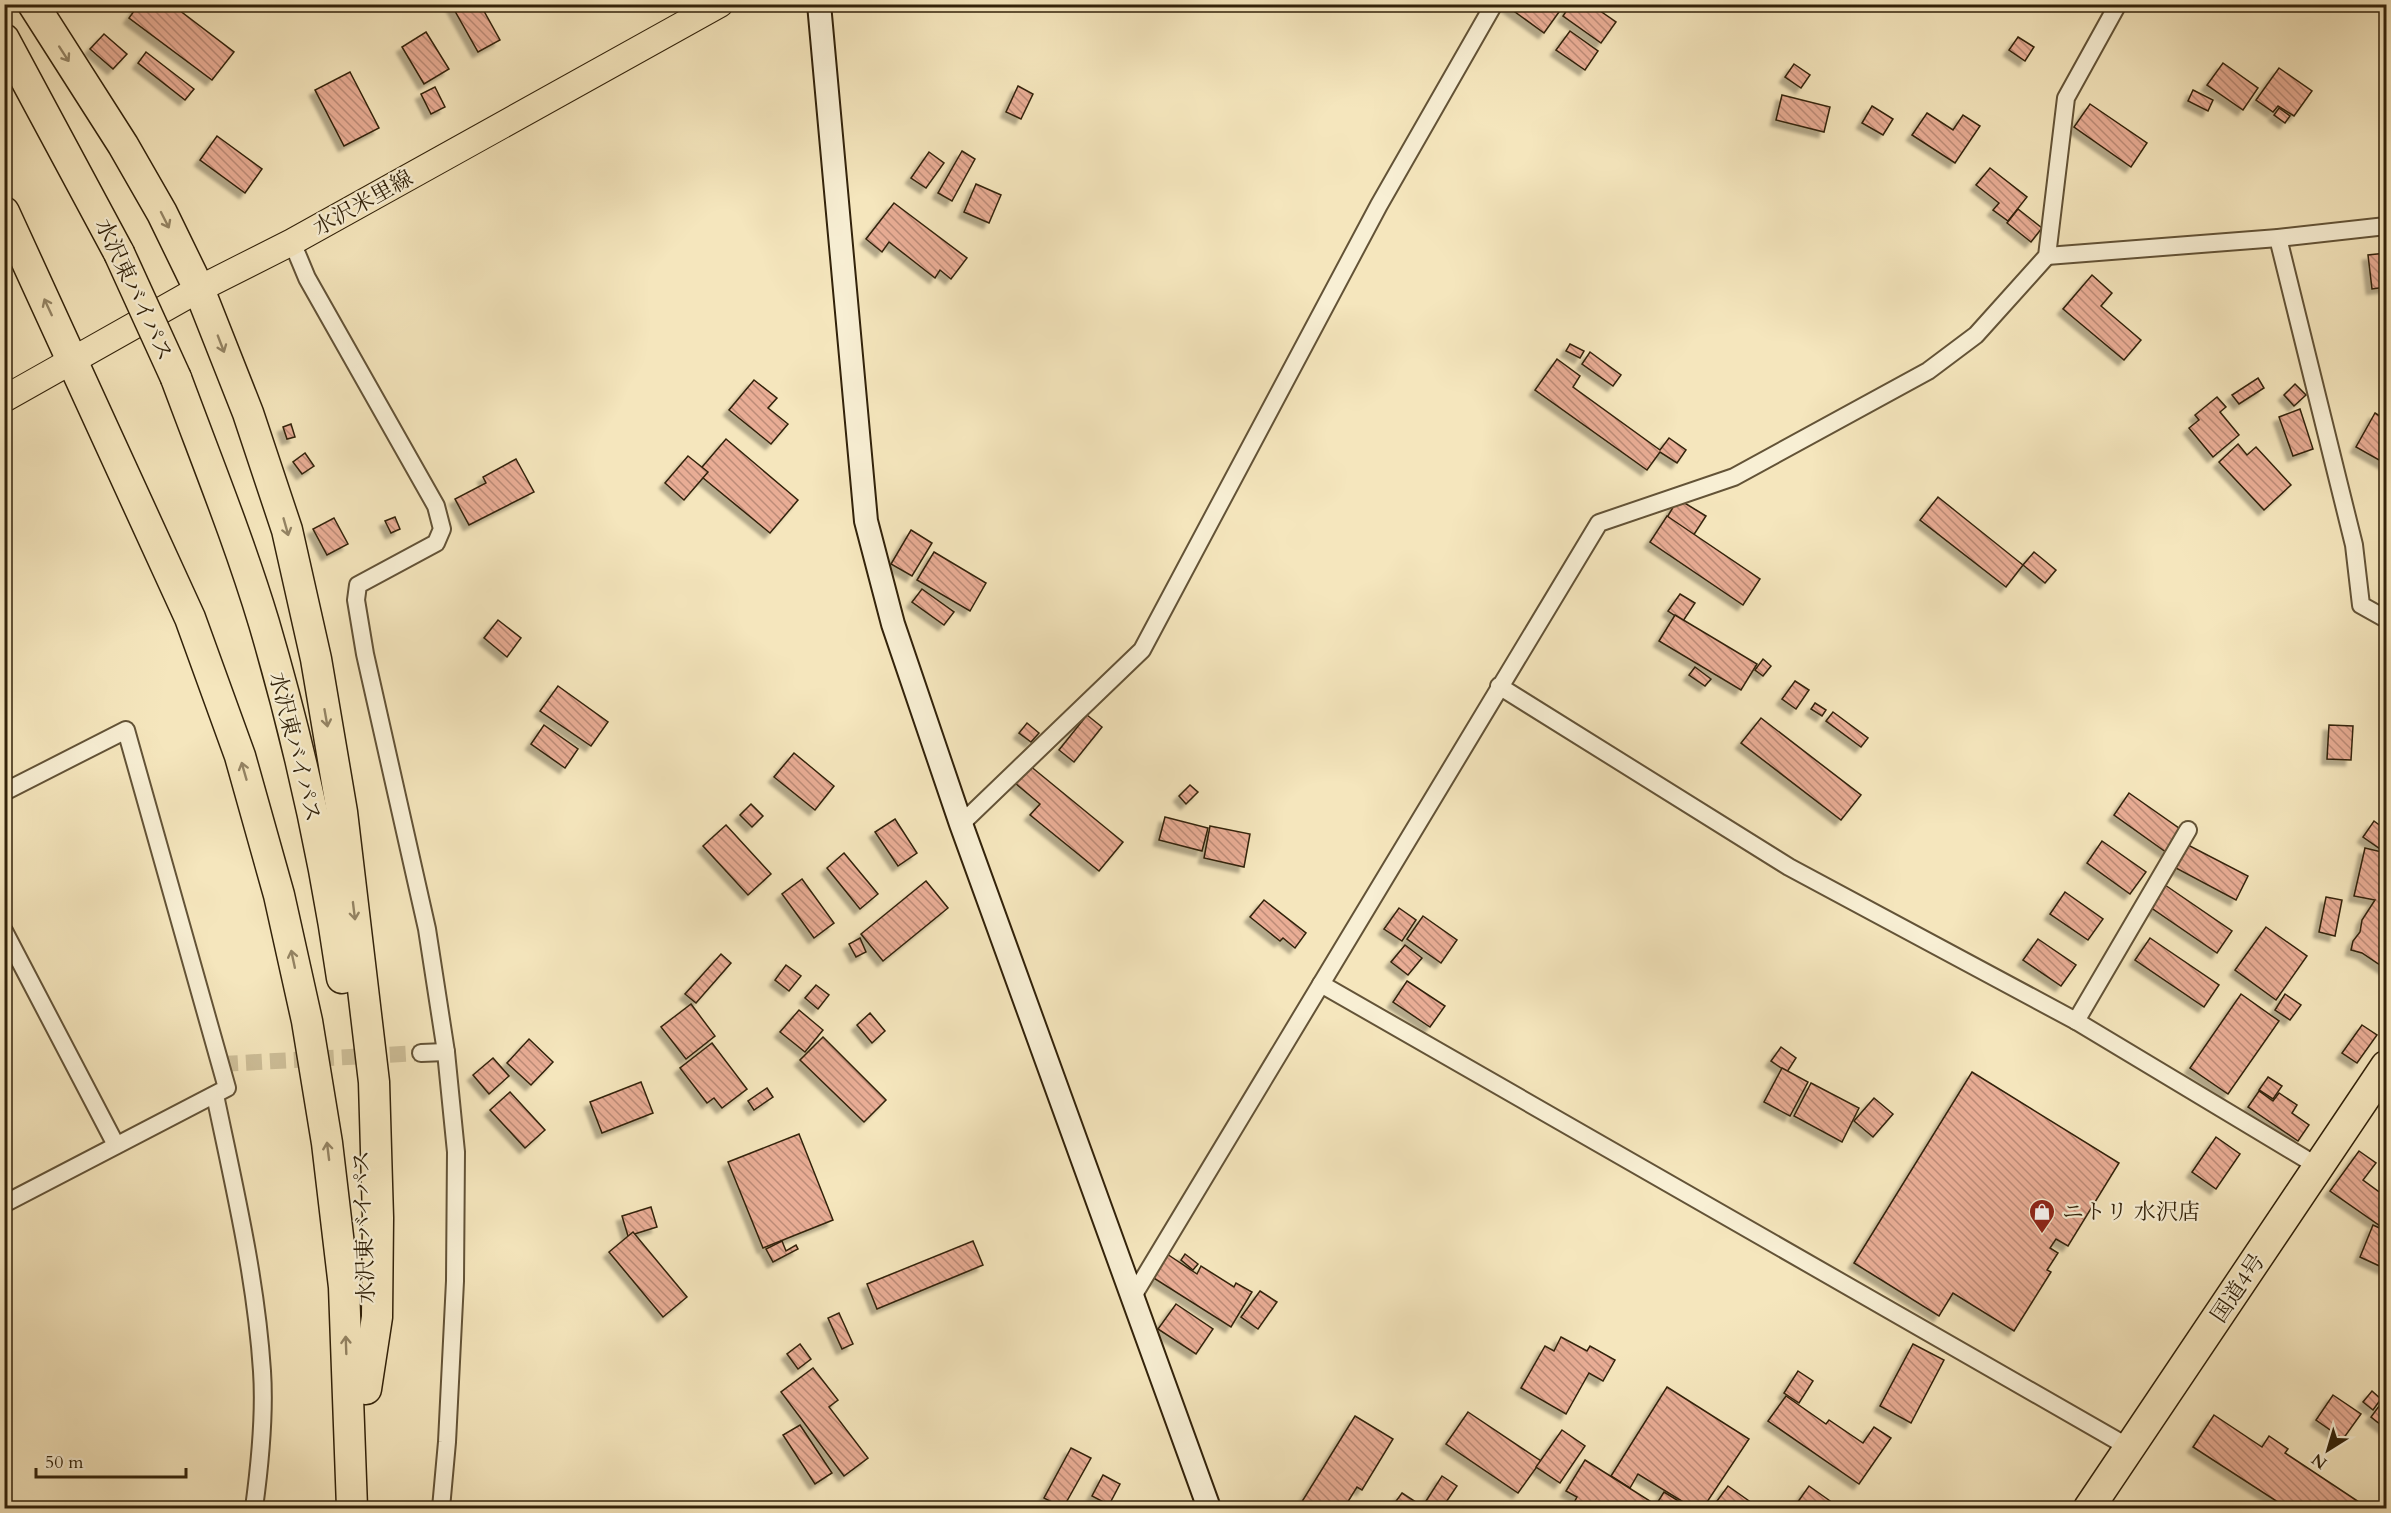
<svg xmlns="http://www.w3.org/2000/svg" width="2391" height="1513" viewBox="0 0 2391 1513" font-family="Cardo,'Noto Serif JP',serif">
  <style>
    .building { fill: url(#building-back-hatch); stroke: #32220a; stroke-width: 1.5; filter: url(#shadow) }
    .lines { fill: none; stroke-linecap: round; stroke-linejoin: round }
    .street-tunnel { stroke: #cebf99; stroke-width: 16; stroke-dasharray: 16 8; stroke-linecap: butt }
    .street-casing { stroke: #635337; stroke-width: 20 }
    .secondary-casing { stroke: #32220a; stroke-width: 26 }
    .primary-casing { stroke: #32220a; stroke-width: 28 }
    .highway-casing { stroke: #32220a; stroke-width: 33 }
    .street { stroke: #f8efd4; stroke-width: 16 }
    .secondary { stroke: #f8efd4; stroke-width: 22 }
    .primary { stroke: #f5e6bd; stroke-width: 26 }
    .highway { stroke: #f5e6bd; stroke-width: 30 }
    .highway-bridge-casing { stroke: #32220a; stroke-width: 33; stroke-linecap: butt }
    .highway-bridge { stroke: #f5e6bd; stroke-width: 30 }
    .oneway { stroke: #948464 }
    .labels { text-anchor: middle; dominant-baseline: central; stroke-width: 4.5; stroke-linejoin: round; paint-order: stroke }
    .street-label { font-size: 22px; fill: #32220a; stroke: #f8efd4 }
    .poi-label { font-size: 22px; fill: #32220a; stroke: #f8efd4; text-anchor: start }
  </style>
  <defs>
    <pattern id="building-back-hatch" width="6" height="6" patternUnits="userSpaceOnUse" patternTransform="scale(1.5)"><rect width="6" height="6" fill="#e9ad95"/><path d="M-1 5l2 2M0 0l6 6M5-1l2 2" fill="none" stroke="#bd8c78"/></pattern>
    <filter id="shadow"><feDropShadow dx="-5.5" dy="5.5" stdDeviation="1.5" flood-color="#0004"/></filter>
  </defs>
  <rect width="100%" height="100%" fill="#f5e6bd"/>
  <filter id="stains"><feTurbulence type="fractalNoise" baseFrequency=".00333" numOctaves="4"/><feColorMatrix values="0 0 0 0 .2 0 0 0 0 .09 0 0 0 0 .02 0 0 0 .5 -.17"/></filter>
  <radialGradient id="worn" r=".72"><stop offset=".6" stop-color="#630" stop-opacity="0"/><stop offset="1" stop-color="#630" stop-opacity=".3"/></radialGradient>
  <!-- building -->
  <g class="building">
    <path d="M139 4H171L234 52 212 80 129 18Z"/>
    <path d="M451 4H480L500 40 478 52Z"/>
    <path d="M1504 4H1563L1564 5 1544 33Z"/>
    <path d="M1571 4H1590L1616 22 1601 43 1563 16Z"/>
    <path d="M1570 31 1598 51 1585 70 1556 50Z"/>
    <path d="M426 32 449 69 424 84 402 47Z"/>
    <path d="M104 34 127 54 113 69 90 49Z"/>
    <path d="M2018 37 2034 47 2025 61 2009 50Z"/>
    <path d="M146 52 194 89 185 100 138 63Z"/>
    <path d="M2223 63 2258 88 2243 110 2207 85Z"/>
    <path d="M1794 64 1810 75 1801 88 1785 77Z"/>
    <path d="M2279 68 2312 91 2294 116 2278 106 2273 112 2256 100Z"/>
    <path d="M350 72 379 128 344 146 315 90Z"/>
    <path d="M1018 86 1033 94 1021 119 1006 112Z"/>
    <path d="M435 87 445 107 431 114 421 94Z"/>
    <path d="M2193 90 2213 100 2208 111 2188 101Z"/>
    <path d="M1782 95 1830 107 1824 132 1776 120Z"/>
    <path d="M2090 104 2147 143 2131 167 2074 127Z"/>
    <path d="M1872 106 1893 119 1883 135 1862 123Z"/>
    <path d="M2279 108 2290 116 2285 123 2274 115Z"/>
    <path d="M1927 113 1953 130 1963 115 1980 126 1955 163 1912 135Z"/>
    <path d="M217 136 262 169 245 193 200 160Z"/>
    <path d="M962 151 975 159 952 201 938 193Z"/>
    <path d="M929 152 944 163 926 188 911 178Z"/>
    <path d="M1990 168 2027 197 2008 221 1993 210 1999 203 1976 185Z"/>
    <path d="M976 184 1001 195 989 223 964 212Z"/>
    <path d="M894 203 967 258 951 279 940 270 935 278 889 242 882 252 866 239Z"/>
    <path d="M2018 209 2042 228 2031 242 2007 223Z"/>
    <path d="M2386 253V287L2372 289 2368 255Z"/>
    <path d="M2092 275 2112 293 2101 306 2141 340 2124 360 2063 309Z"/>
    <path d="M1570 344 1584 351 1580 358 1566 351Z"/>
    <path d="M1590 352 1621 375 1613 386 1582 364Z"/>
    <path d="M1557 359 1580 376 1573 387 1660 450 1669 438 1686 450 1677 463 1660 452 1647 470 1535 390Z"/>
    <path d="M2258 378 2264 388 2239 404 2232 395Z"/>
    <path d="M754 380 777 398 768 408 788 424 771 444 729 410Z"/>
    <path d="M2295 384 2306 395 2294 406 2284 395Z"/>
    <path d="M2217 397 2226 407 2220 412 2239 435 2213 457 2189 428 2199 420 2195 415Z"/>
    <path d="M2300 409 2313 449 2293 456 2279 417Z"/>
    <path d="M2375 413 2386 420V464L2356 447Z"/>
    <path d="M291 424 295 437 287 439 283 427Z"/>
    <path d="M726 439 798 500 770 533 697 473Z"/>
    <path d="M2238 444 2247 455 2256 447 2291 485 2264 510 2219 462Z"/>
    <path d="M305 453 314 466 302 474 293 462Z"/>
    <path d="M688 456 708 472 684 500 665 483Z"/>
    <path d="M516 459 534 492 469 525 455 499 486 483 483 477Z"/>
    <path d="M1938 497 2023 565 2006 587 1920 520Z"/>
    <path d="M1678 499 1706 516 1693 536 1666 519Z"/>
    <path d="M1667 516 1760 579 1743 605 1650 542Z"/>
    <path d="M395 517 400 529 391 533 385 521Z"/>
    <path d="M334 518 348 544 327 555 313 529Z"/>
    <path d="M911 530 932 543 912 576 891 564Z"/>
    <path d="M934 552 986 583 970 611 917 580Z"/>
    <path d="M2034 552 2056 570 2045 583 2023 565Z"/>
    <path d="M922 589 954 612 944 625 912 602Z"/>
    <path d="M1680 594 1695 603 1683 621 1668 611Z"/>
    <path d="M1675 615 1757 664 1741 690 1659 641Z"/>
    <path d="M498 620 521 638 507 657 484 638Z"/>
    <path d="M1763 659 1771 666 1763 676 1755 670Z"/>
    <path d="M1695 667 1711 679 1705 686 1689 675Z"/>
    <path d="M1795 681 1809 690 1796 709 1782 699Z"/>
    <path d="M558 686 608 722 591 746 540 711Z"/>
    <path d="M1815 703 1826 710 1822 716 1811 709Z"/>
    <path d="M1833 712 1868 738 1861 747 1826 721Z"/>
    <path d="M1087 715 1102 727 1074 762 1059 750Z"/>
    <path d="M1761 718 1861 795 1841 820 1741 743Z"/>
    <path d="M1027 723 1039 733 1031 742 1019 733Z"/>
    <path d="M544 725 578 749 565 768 531 744Z"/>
    <path d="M2329 725 2353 726 2351 760 2327 759Z"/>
    <path d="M794 753 834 786 815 810 774 777Z"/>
    <path d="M1029 765 1123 842 1099 871 1030 815 1040 804 1015 783Z"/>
    <path d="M1190 785 1198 792 1186 804 1179 796Z"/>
    <path d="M2129 793 2186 833 2170 855 2114 815Z"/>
    <path d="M751 804 763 816 752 827 740 815Z"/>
    <path d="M1165 817 1208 828 1202 851 1159 840Z"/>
    <path d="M895 819 917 853 898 866 875 832Z"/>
    <path d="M2374 821 2386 830V853L2363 837Z"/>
    <path d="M726 825 771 874 748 895 703 846Z"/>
    <path d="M1210 826 1250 834 1244 867 1204 858Z"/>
    <path d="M2102 841 2146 872 2130 894 2087 863Z"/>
    <path d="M2186 844 2248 876 2236 900 2174 867Z"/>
    <path d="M2365 848 2386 853V887L2384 899 2386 901V969L2362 953 2351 950 2353 941 2360 932 2362 920 2375 900 2354 896Z"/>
    <path d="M844 853 878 894 860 909 827 868Z"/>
    <path d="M802 879 834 923 814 938 782 894Z"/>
    <path d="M926 881 948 908 883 961 861 934Z"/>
    <path d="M2165 885 2232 931 2217 953 2150 907Z"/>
    <path d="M2065 892 2103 919 2088 940 2050 914Z"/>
    <path d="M2326 897 2342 900 2335 936 2319 932Z"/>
    <path d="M1264 900 1306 933 1295 948 1283 938 1280 941 1250 917Z"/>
    <path d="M1399 908 1416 920 1402 941 1384 929Z"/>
    <path d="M1423 916 1457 940 1441 963 1407 939Z"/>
    <path d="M2266 927 2307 956 2276 1000 2235 970Z"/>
    <path d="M860 938 866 952 856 957 849 944Z"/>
    <path d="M2150 938 2219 985 2204 1007 2135 960Z"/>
    <path d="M2038 939 2076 965 2061 986 2023 960Z"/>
    <path d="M1405 945 1422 958 1408 975 1391 962Z"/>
    <path d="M721 954 731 963 696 1003 685 994Z"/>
    <path d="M786 965 801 976 789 991 775 980Z"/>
    <path d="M1407 981 1445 1006 1430 1027 1393 1002Z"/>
    <path d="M816 985 829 995 818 1009 805 998Z"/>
    <path d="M2241 994 2279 1021 2228 1094 2190 1068Z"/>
    <path d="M2285 994 2301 1005 2290 1020 2275 1010Z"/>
    <path d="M691 1004 715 1036 686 1059 661 1027Z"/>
    <path d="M799 1010 823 1030 805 1052 780 1032Z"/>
    <path d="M870 1013 885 1031 872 1043 857 1025Z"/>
    <path d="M2362 1025 2377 1035 2357 1063 2342 1053Z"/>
    <path d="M823 1037 886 1100 864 1122 800 1060Z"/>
    <path d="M529 1039 553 1062 531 1085 507 1063Z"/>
    <path d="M712 1043 747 1089 722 1108 714 1098 707 1103 680 1068Z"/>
    <path d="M1781 1047 1796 1058 1787 1072 1771 1061Z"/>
    <path d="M493 1058 509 1076 489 1094 473 1075Z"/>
    <path d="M1782 1068 1808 1082 1790 1116 1764 1102Z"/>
    <path d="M1972 1072 2119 1163 2068 1246 2056 1239 2050 1248 2058 1253 2047 1270 2051 1272 2014 1331 1953 1293 1939 1316 1854 1263Z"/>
    <path d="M2268 1077 2282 1086 2273 1099 2259 1090Z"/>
    <path d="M641 1082 653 1113 602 1133 590 1102Z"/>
    <path d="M1811 1083 1859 1108 1842 1142 1794 1116Z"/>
    <path d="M767 1088 773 1097 754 1110 748 1101Z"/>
    <path d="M2259 1091 2273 1101 2279 1093 2297 1105 2292 1113 2309 1125 2298 1141 2248 1107Z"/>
    <path d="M510 1092 545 1130 525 1148 490 1110Z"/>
    <path d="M1874 1098 1893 1114 1873 1137 1854 1121Z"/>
    <path d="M799 1134 833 1220 763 1248 728 1162Z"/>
    <path d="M2216 1137 2240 1154 2216 1189 2192 1172Z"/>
    <path d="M2359 1151 2376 1163 2363 1180 2386 1197V1230L2330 1191Z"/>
    <path d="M651 1207 657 1227 628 1236 622 1216Z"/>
    <path d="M2373 1225 2386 1231V1269L2360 1257Z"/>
    <path d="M633 1232 687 1297 663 1317 609 1252Z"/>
    <path d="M782 1241 786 1251 796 1245 798 1249 773 1262 766 1249Z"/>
    <path d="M973 1241 983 1265 877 1309 867 1284Z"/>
    <path d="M1164 1252 1197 1274 1201 1266 1234 1287 1236 1283 1252 1292 1231 1327 1149 1275Z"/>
    <path d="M1185 1254 1198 1264 1193 1270 1181 1260Z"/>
    <path d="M1260 1291 1277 1302 1258 1329 1241 1317Z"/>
    <path d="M1176 1304 1213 1329 1196 1354 1158 1329Z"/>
    <path d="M839 1313 853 1344 842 1349 828 1318Z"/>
    <path d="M1561 1337 1587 1351 1590 1346 1615 1360 1603 1381 1589 1373 1566 1414 1521 1388 1545 1346 1554 1351Z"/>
    <path d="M800 1344 811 1359 798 1369 787 1354Z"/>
    <path d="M1913 1344 1944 1360 1911 1423 1880 1406Z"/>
    <path d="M813 1368 838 1400 829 1407 868 1458 844 1476 781 1392Z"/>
    <path d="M1798 1371 1813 1381 1799 1403 1784 1393Z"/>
    <path d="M1667 1387 1749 1439 1703 1508H1693L1638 1474 1630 1488 1611 1476Z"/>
    <path d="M2372 1391 2381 1399 2373 1410 2363 1402Z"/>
    <path d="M2333 1395 2361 1414 2343 1439 2316 1420Z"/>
    <path d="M1786 1396 1826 1424 1829 1420 1863 1443 1874 1427 1891 1438 1859 1484 1768 1421Z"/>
    <path d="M2382 1402 2386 1405V1429L2371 1417Z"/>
    <path d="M1468 1412 1541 1461 1518 1493 1446 1444Z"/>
    <path d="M2214 1415 2262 1447 2269 1436 2288 1449 2285 1453 2362 1504 2359 1508H2287L2193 1447Z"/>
    <path d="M1355 1416 1393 1439 1362 1490 1357 1487 1344 1508H1298Z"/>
    <path d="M800 1425 832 1473 815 1484 783 1435Z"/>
    <path d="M1562 1430 1585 1446 1560 1483 1536 1467Z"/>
    <path d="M1071 1448 1091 1458 1063 1508 1044 1498Z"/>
    <path d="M1585 1460 1656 1505 1664 1492 1690 1508H1571L1577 1497 1566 1491Z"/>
    <path d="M1103 1475 1120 1484 1109 1505 1092 1496Z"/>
    <path d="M1442 1476 1457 1486 1442 1508H1437L1426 1501Z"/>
    <path d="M1728 1486 1759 1508H1718L1714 1505Z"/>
    <path d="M1809 1486 1840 1508H1799L1795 1506Z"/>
    <path d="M1402 1493 1425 1508H1391Z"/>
  </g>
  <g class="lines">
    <!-- street-tunnel -->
    <path class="street-tunnel" d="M222 1064 421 1053"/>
    <defs>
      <g id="street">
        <path d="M2278 238 2354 545 2361 605 2386 619"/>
        <path d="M292 242 307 278 436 506 442 529 436 543 358 585 356 600 365 654 427 929 446 1052 456 1152 455 1281 447 1442 441 1508"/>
        <path d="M2047 256 2278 238 2386 226"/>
        <path d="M1499 686 1789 867 2076 1021 2319 1167"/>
        <path d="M4 792 126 730 227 1088 4 1204"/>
        <path d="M961 824 1142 650 1379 205 1494 4"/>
        <path d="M4 931 116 1145"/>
        <path d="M1321 984 2130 1448"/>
        <path d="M2076 1021 2188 830"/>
        <path d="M421 1053 446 1052"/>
        <path d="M215 1095C234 1186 256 1278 262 1371 265 1416 260 1464 254 1508"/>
        <path d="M1133 1296 1599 523 1734 477 1928 371 1976 335 2047 256 2066 98 2118 4"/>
      </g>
      <path id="secondary" d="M819 4 866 521 893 624 961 824 1209 1508"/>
      <path id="primary" d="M4 399 199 289 292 242 720 4"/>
      <g id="highway">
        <path d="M33 4 123 145 162 213 199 289 248 413 287 530 316 659 342 812 374 1082 378 1218 377 1317 366 1389"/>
        <path d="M4 39 119 253"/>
        <path d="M4 212 190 618 240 756 279 895 307 1021 327 1143 344 1287 352 1508"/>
        <path d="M176 378C206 459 239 540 264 623 298 739 325 858 342 978"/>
        <path d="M2089 1508 2386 1066"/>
      </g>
    </defs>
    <!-- street casing -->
    <use href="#street" class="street-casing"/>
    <!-- secondary casing -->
    <use href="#secondary" class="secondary-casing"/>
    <!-- primary casing -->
    <use href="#primary" class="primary-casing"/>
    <!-- highway casing -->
    <use href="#highway" class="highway-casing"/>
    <!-- street -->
    <use href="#street" class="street"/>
    <!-- secondary -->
    <use href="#secondary" class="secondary"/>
    <!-- primary -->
    <use href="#primary" class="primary"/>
    <!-- highway -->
    <use href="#highway" class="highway"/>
    <defs>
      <path id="highway-bridge" d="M119 253 176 378"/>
    </defs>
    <!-- highway-bridge casing -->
    <use href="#highway-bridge" class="highway-bridge-casing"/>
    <!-- highway-bridge -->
    <use href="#highway-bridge" class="highway-bridge"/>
  </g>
  <!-- one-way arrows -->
  <defs><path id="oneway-shaft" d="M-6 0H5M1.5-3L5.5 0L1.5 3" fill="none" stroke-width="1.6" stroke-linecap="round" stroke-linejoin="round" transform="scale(1.5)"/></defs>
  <g class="oneway">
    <use href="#oneway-shaft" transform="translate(64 54) rotate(57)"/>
    <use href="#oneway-shaft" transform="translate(165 220) rotate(63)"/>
    <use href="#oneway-shaft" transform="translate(48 307) rotate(-115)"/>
    <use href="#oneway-shaft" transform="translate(221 344) rotate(69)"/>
    <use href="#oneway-shaft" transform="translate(286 527) rotate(74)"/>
    <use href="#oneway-shaft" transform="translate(326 718) rotate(80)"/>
    <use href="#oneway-shaft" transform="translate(244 771) rotate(-106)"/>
    <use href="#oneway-shaft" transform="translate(354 911) rotate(83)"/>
    <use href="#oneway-shaft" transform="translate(293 959) rotate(-102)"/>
    <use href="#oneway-shaft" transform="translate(328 1151) rotate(-97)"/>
    <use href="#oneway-shaft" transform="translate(346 1345) rotate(-92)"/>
  </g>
  <!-- icons -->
  <defs>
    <symbol id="shop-pin" viewBox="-11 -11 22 30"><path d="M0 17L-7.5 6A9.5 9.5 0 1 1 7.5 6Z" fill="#8f2418" stroke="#f8efd4"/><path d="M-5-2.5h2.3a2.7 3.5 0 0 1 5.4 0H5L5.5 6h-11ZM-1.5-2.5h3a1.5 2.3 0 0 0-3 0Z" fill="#fff"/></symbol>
  </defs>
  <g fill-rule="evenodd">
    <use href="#shop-pin" x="2027" y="1197" width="30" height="40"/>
  </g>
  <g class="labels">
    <!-- street labels -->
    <g class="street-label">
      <text transform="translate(363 203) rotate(-29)">水沢米里線</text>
      <text transform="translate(134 290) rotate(65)">水沢東バイパス</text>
      <text transform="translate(295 747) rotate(76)">水沢東バイパス</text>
      <text transform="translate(364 1227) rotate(-92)">水沢東バイパス</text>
      <text transform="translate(2238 1288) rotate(-56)">国道4号</text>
    </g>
    <!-- poi labels -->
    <g class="poi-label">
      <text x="2062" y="1212">ニトリ 水沢店</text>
    </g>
  </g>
  <!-- margin -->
  <rect width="2391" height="1513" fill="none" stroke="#f5e6bd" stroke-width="24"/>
  <rect x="6" y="6" width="2379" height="1501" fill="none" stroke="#32220a" stroke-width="3"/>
  <rect x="12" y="12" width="2367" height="1489" fill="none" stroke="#32220a" stroke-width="1.5"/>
  <!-- north arrow -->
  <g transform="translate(2328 1450) rotate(217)" stroke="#f8efd4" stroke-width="4.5" paint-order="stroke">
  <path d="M0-4.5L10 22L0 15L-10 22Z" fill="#32220a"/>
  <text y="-9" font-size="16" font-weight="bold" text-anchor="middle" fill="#32220a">N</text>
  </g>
  <!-- scale -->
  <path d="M36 1468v9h150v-9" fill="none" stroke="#32220a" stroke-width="3"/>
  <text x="45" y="1468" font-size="18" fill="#32220a" stroke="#f8efd4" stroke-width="4.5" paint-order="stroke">50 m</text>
  <rect width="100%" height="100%" filter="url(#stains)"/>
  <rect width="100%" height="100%" fill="url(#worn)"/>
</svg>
